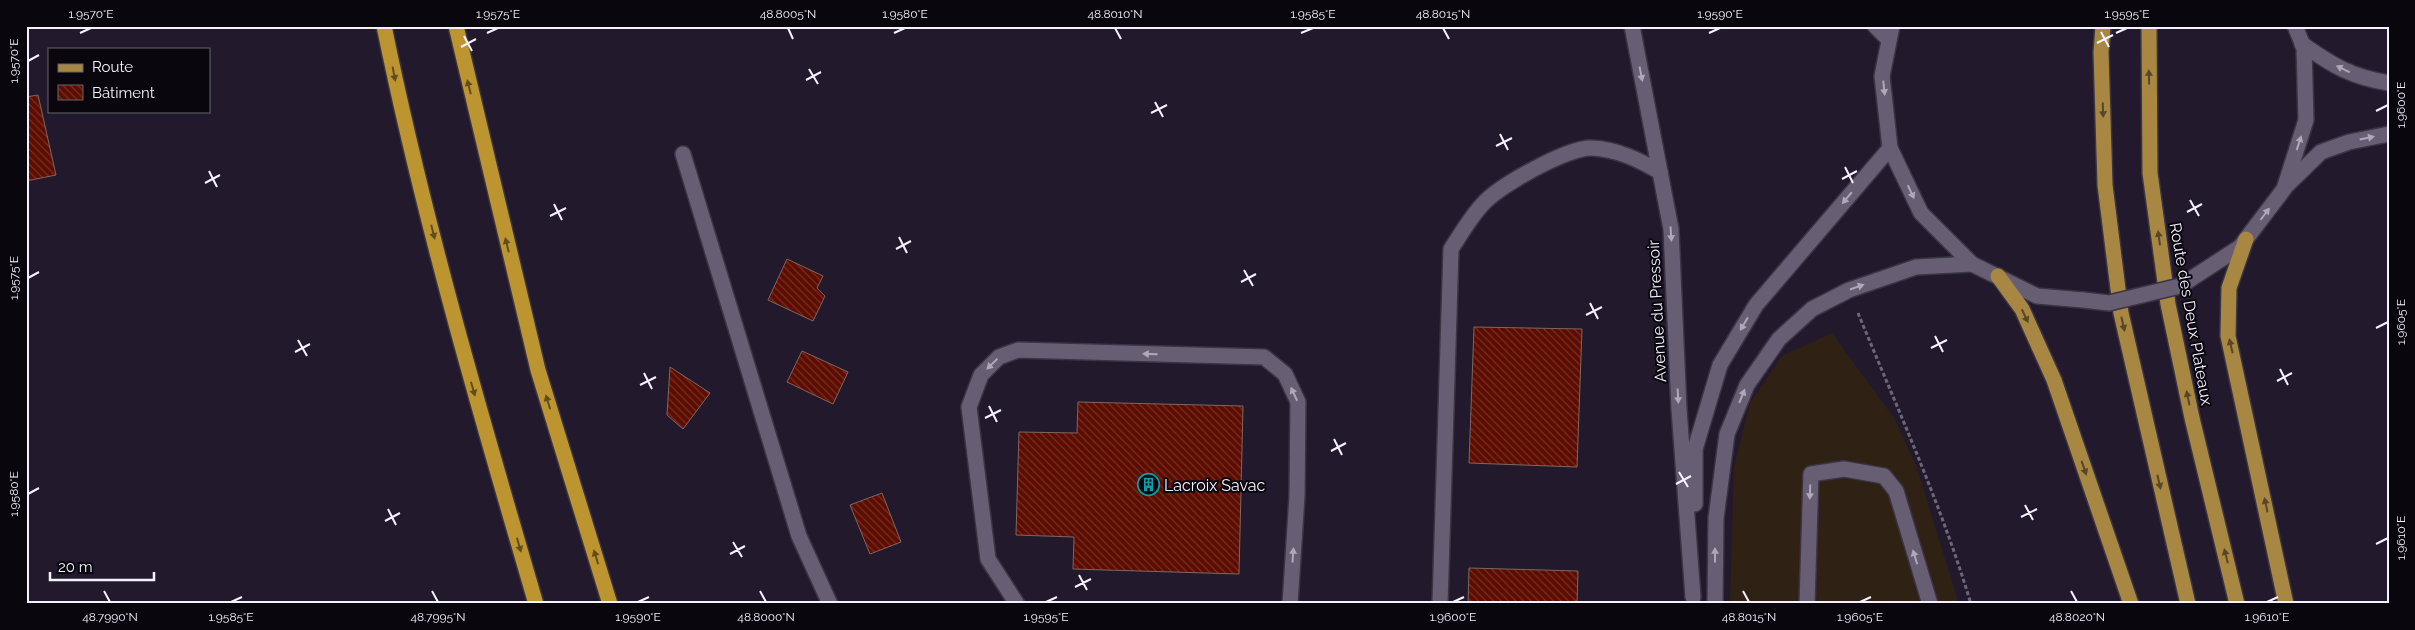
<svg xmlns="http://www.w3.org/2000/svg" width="2415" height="630" viewBox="0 0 2415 630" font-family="Raleway,sans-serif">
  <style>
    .commercial { fill: #2f2215 }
    .building { fill: url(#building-back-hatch); stroke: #80665f }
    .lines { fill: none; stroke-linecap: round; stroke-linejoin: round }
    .service-casing { stroke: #3a3443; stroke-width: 18 }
    .tertiary-casing { stroke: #3a3443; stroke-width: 18 }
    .primary-casing { stroke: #3a3443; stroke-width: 18 }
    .trunk-casing { stroke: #3a3443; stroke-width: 18 }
    .path { stroke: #6e6777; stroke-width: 3; stroke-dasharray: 4 2.5; stroke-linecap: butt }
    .service { stroke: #685e74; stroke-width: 15 }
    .tertiary { stroke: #685e74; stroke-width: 15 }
    .primary { stroke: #a78741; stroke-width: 15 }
    .trunk { stroke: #bc9430; stroke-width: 15 }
    .tertiary-bridge-casing { stroke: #3a3443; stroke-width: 18; stroke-linecap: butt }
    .tertiary-bridge { stroke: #685e74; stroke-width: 15 }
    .oneway { fill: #afa8b9 }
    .oneway2 { fill: #624d1f }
    .oneway3 { fill: #584628 }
    .ticks { fill: none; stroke: #f6f1fe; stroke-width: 2 }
    .labels { text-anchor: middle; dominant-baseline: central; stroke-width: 4; stroke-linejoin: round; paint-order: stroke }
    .street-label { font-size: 16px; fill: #f6f1fe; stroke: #09060e }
    .poi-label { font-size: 16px; fill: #f6f1fe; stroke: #09060e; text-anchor: start }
    .neatline { fill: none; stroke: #f6f1fe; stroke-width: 2 }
    .ticks-label { font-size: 12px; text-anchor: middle; fill: #f6f1fe }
  </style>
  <defs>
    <pattern id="building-back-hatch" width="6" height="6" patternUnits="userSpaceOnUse" patternTransform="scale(1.25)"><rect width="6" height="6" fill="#5d0c00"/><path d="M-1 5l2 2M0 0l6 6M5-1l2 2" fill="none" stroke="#753026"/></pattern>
  </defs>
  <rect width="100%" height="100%" fill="#221a2c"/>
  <!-- commercial -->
  <path class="commercial" d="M1832 333 1894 418 1916 465 1959 604H1730L1734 467 1750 403 1782 356Z"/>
  <!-- building -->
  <g class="building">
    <path d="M38 95 56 175 26 181V97Z"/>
    <path d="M787 259 823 276 817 288 825 296 813 321 768 300Z"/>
    <path d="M1474 327 1582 329 1577 467 1469 463Z"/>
    <path d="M802 351 848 372 833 404 787 382Z"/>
    <path d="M670 367 710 393 683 429 667 415Z"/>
    <path d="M1078 402 1243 406 1239 574 1073 569 1074 537 1016 535 1019 432 1077 433Z"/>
    <path d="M882 493 901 542 870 554 850 505Z"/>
    <path d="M1469 568 1578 571 1577 604H1468Z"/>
  </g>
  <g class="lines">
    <defs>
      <g id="service">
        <path d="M683 154 799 536 830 604"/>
        <path d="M1017 604 988 559 969 407 981 375 999 357 1018 350 1264 357 1285 374 1298 402 1297 496 1290 604"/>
        <path d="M1440 604 1451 249C1461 234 1470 218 1482 205 1498 186 1568 147 1592 148 1617 149 1639 160 1660 172"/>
        <path d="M1807 604 1811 474 1844 469 1884 476 1896 491 1930 604"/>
      </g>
      <g id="tertiary">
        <path d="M1632 26 1671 229 1679 409 1693 597"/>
        <path d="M1875 26 1889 40"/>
        <path d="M1892 26 1882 76 1890 148 1921 213 1972 264 2037 296 2083 300"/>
        <path d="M2302 44C2332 65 2351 77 2389 83"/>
        <path d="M2286 186 2321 152 2349 142 2389 134"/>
        <path d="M2197 275 2240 247 2284 189 2306 120 2304 48 2295 26"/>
        <path d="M1695 504V449L1720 365 1756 305 1890 148"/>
        <path d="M1715 604 1716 518 1727 434 1747 385 1779 339 1812 309 1849 290 1916 267 1972 264"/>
      </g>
      <g id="primary">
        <path d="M2103 26 2101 52 2105 185 2121 313 2188 604"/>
        <path d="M2149 26 2150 173 2168 304 2192 418 2237 604"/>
        <path d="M2246 239 2229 288 2228 336 2286 604"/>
        <path d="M1998 276 2022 309 2054 380 2131 604"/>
      </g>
      <g id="trunk">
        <path d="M384 26C424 221 480 413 536 604"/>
        <path d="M456 26 538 370 610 604"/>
      </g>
    </defs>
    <!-- service casing -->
    <use href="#service" class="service-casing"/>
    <!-- tertiary casing -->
    <use href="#tertiary" class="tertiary-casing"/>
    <!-- primary casing -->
    <use href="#primary" class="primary-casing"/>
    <!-- trunk casing -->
    <use href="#trunk" class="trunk-casing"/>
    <!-- path -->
    <path class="path" d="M1858 313C1898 410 1941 504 1971 604"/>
    <!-- service -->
    <use href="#service" class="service"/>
    <!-- tertiary -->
    <use href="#tertiary" class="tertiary"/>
    <!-- primary -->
    <use href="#primary" class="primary"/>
    <!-- trunk -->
    <use href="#trunk" class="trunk"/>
    <defs>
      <path id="tertiary-bridge" d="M2083 300 2109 303 2180 286 2197 275"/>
    </defs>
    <!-- tertiary-bridge casing -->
    <use href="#tertiary-bridge" class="tertiary-bridge-casing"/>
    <!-- tertiary-bridge -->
    <use href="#tertiary-bridge" class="tertiary-bridge"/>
  </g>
  <!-- one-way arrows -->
  <defs><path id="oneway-solid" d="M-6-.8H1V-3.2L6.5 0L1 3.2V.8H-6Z" transform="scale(1.25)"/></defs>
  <g class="oneway">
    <use href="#oneway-solid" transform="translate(2343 69) rotate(-154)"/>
    <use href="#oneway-solid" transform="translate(1641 74) rotate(79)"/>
    <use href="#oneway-solid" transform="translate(1884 88) rotate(84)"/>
    <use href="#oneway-solid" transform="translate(2367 138) rotate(-12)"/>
    <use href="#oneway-solid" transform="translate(2299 143) rotate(-72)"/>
    <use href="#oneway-solid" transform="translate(1911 192) rotate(65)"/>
    <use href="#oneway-solid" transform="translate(1847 198) rotate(130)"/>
    <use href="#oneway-solid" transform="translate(2265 214) rotate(-53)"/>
    <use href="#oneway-solid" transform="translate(1671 234) rotate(86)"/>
    <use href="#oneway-solid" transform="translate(1857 287) rotate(-19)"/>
    <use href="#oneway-solid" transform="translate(1744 324) rotate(121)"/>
    <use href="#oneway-solid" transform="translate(1150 354) rotate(-179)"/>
    <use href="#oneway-solid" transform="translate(992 364) rotate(136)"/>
    <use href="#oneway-solid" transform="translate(1294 394) rotate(-115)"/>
    <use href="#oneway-solid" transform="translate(1678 396) rotate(87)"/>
    <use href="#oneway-solid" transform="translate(1742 396) rotate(-68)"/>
    <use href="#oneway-solid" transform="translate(1810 492) rotate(92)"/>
    <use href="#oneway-solid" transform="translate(1293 555) rotate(-86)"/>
    <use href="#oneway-solid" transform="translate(1715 555) rotate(-90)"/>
    <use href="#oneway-solid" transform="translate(1915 557) rotate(-107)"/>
  </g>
  <g class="oneway2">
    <use href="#oneway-solid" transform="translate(394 74) rotate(79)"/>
    <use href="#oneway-solid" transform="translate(469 87) rotate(-104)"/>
    <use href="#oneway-solid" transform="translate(433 232) rotate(76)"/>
    <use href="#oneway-solid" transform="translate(507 245) rotate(-104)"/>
    <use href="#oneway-solid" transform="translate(473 389) rotate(74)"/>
    <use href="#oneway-solid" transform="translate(548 402) rotate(-107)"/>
    <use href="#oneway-solid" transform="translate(519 545) rotate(74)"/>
    <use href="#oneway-solid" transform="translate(596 557) rotate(-107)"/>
  </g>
  <g class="oneway3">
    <use href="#oneway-solid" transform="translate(2149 77) rotate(-91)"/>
    <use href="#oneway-solid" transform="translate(2103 110) rotate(88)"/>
    <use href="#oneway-solid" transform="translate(2159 238) rotate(-98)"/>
    <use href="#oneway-solid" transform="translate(2025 316) rotate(65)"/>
    <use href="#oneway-solid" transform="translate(2123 324) rotate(77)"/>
    <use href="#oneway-solid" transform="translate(2231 346) rotate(-103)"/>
    <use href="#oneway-solid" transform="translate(2188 398) rotate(-102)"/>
    <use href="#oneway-solid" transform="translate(2084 468) rotate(71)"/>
    <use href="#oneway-solid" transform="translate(2159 482) rotate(77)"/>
    <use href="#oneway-solid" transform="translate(2266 505) rotate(-102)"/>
    <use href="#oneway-solid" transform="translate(2226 556) rotate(-104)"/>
  </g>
  <!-- ticks -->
  <path class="ticks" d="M788 28 793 39M1115 28 1121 39M1443 28 1449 39M2101 32 2109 47M80 33 91 28M487 33 498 28M894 33 905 28M1301 33 1313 28M1709 33 1720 28M2116 33 2127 28M464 36 472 51M2097 43 2113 35M461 47 476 39M28 61 39 55M809 69 818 84M806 80 821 72M1155 102 1163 117M2376 111 2388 105M1151 113 1167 105M1500 134 1508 150M1496 146 1512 138M1845 167 1853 183M209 171 217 187M1842 179 1857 171M205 183 220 175M2190 200 2199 216M554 204 562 220M2187 212 2202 204M550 216 566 208M899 237 907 253M896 249 911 241M1244 270 1253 286M28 278 39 272M1241 282 1256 274M1590 303 1598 319M1586 315 1602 307M2376 328 2388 322M1935 336 1943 352M298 340 307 356M1931 348 1947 340M295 352 310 344M2280 369 2288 385M644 373 652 389M2277 381 2292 373M640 385 656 377M989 406 997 422M985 418 1001 410M1334 439 1342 455M1331 451 1346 443M1679 472 1688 487M1676 484 1691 476M28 494 39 488M2025 505 2033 520M388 509 396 525M2021 517 2037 509M385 521 400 513M733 542 742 557M2376 544 2388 538M730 554 745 546M1079 575 1087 590M1075 587 1091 579M104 591 110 602M432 591 438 602M760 591 766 602M1743 591 1749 602M2071 591 2077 602M231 602 242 597M638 602 649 597M1046 602 1057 597M1453 602 1464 597M1860 602 1871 597M2267 602 2278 597"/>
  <!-- icons -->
  <defs>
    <symbol id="building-ring" viewBox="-11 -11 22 22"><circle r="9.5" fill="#09060e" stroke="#0f9aa8" stroke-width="1.5"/><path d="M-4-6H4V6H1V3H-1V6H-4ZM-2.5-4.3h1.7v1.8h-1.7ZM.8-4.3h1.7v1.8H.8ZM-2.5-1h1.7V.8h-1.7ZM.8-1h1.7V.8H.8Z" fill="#0f9aa8"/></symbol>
  </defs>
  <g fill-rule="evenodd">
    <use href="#building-ring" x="1136" y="472" width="25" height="25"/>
  </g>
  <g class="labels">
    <!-- street labels -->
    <g class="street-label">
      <text transform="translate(1657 311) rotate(-93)">Avenue du Pressoir</text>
      <text transform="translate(2191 314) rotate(80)">Route des Deux Plateaux</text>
    </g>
    <!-- poi labels -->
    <g class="poi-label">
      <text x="1164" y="485">Lacroix Savac</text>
    </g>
  </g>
  <!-- border -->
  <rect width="2415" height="630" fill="none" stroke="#09060e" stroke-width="55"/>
  <!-- legend -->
  <rect x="48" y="48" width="162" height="65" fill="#09060e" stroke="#68646e"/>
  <rect x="58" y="64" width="25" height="8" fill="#a78741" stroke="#68646e"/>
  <text x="92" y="72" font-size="15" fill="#f6f1fe">Route</text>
  <rect x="58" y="85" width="25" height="15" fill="url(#building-back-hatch)" stroke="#68646e"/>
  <text x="92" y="98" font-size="15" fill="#f6f1fe">Bâtiment</text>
  <!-- scale -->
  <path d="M50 572v8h104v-8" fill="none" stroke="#f6f1fe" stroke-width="2.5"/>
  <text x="58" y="572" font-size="15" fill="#f6f1fe" stroke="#09060e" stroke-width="4" paint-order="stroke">20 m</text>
  <rect x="28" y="28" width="2360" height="574" class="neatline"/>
  <g class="ticks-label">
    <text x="91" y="18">1.9570°E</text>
    <text x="498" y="18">1.9575°E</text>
    <text x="788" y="18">48.8005°N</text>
    <text x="905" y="18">1.9580°E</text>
    <text x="1115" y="18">48.8010°N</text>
    <text x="1313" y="18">1.9585°E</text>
    <text x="1443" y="18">48.8015°N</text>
    <text x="1720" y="18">1.9590°E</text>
    <text x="2127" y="18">1.9595°E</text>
    <text transform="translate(14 61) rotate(-90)" y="4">1.9570°E</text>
    <text transform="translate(2401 105) rotate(-90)" y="4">1.9600°E</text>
    <text transform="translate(14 278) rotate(-90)" y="4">1.9575°E</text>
    <text transform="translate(2401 322) rotate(-90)" y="4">1.9605°E</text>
    <text transform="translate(14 494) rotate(-90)" y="4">1.9580°E</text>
    <text transform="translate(2401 538) rotate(-90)" y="4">1.9610°E</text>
    <text x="110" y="621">48.7990°N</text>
    <text x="231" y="621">1.9585°E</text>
    <text x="438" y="621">48.7995°N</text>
    <text x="638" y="621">1.9590°E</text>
    <text x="766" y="621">48.8000°N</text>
    <text x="1046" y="621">1.9595°E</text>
    <text x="1453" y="621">1.9600°E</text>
    <text x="1749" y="621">48.8015°N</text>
    <text x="1860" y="621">1.9605°E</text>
    <text x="2077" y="621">48.8020°N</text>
    <text x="2267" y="621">1.9610°E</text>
  </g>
</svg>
